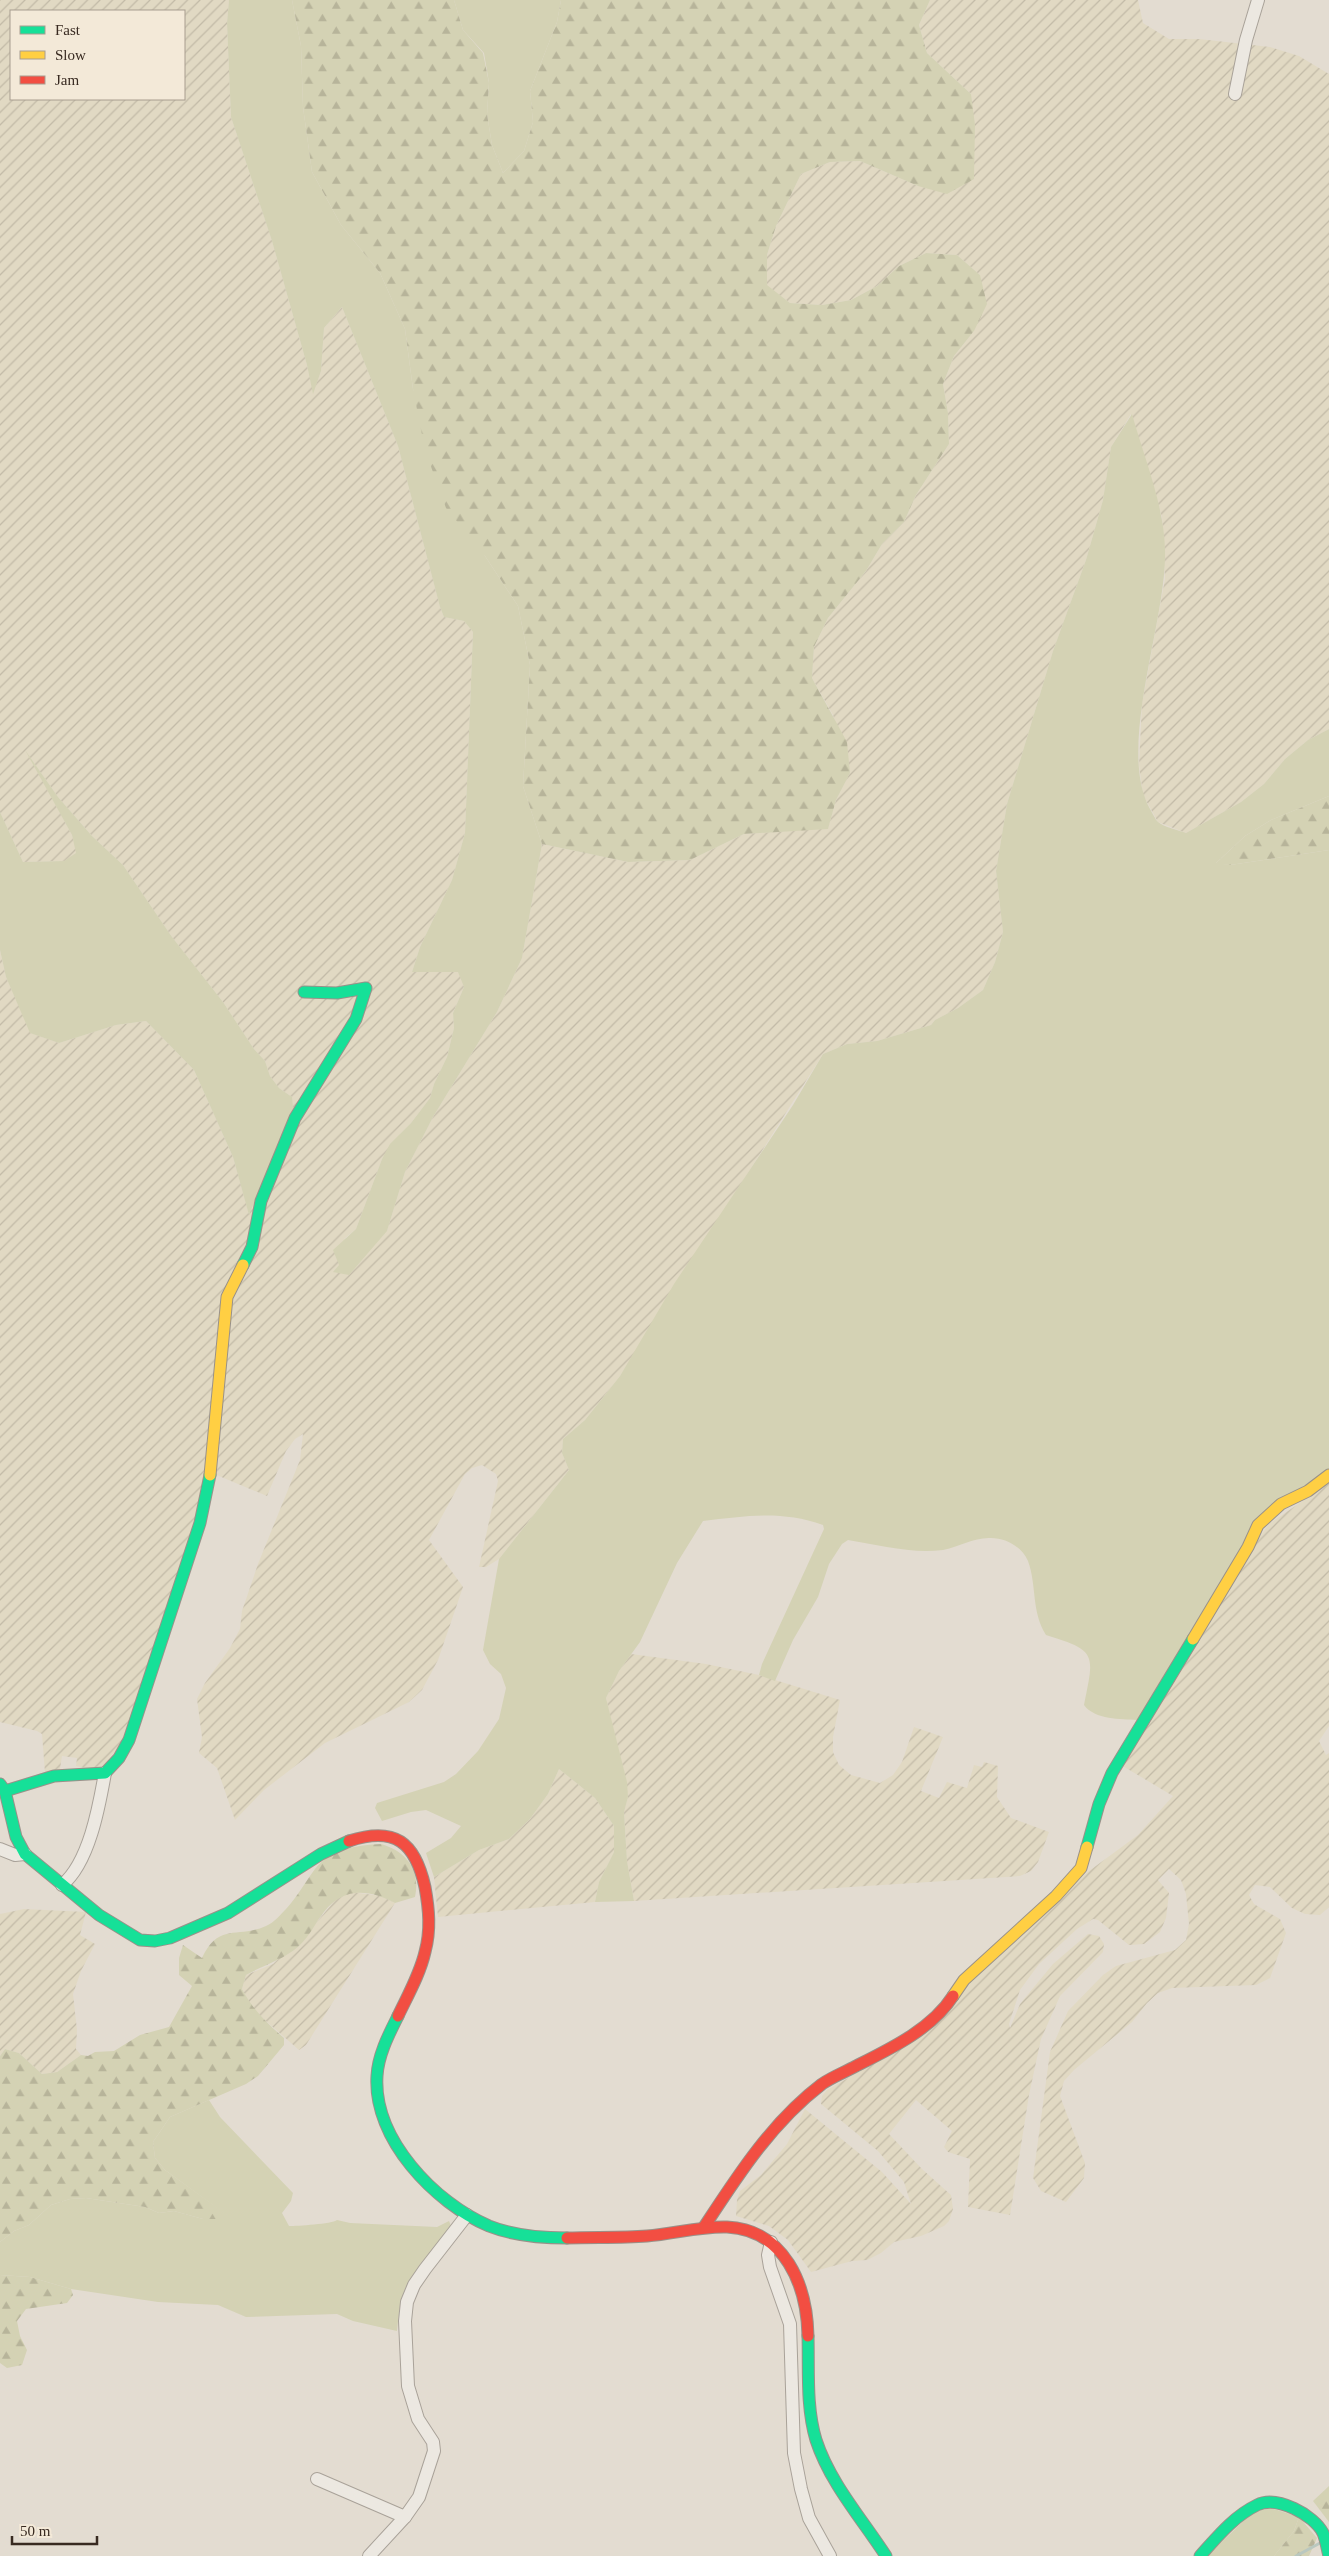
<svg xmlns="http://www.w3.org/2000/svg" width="1329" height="2556" viewBox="0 0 1329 2556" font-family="Georgia,serif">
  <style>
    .farmland { fill: url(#farmland-furrows); fill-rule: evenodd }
    .green { fill: #d4d2b4 }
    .forest { fill: url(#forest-firs) }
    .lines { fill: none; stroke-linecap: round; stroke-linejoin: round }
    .stream { stroke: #bac8bf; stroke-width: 3 }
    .street-casing { stroke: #a9a299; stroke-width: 14 }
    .fast-casing { stroke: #999189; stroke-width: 13 }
    .slow-casing { stroke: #999189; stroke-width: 13 }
    .jam-casing { stroke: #999189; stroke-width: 13 }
    .street { stroke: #ece8e1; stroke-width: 12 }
    .fast { stroke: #16e098; stroke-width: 11 }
    .slow { stroke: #ffcf43; stroke-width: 11 }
    .jam { stroke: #f24e42; stroke-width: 11 }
  </style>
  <defs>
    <pattern id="farmland-furrows" width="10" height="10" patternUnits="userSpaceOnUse" patternTransform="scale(1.25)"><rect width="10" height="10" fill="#e1d9c3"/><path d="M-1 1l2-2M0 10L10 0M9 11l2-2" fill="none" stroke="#c2baa7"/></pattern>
    <pattern id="forest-firs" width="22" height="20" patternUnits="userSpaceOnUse" patternTransform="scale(1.25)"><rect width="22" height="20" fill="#d4d2b4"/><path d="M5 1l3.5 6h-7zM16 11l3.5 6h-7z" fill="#b7b49a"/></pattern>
  </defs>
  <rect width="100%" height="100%" fill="#e3dcd1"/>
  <!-- farmland -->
  <g class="farmland">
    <path d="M0 0H229L227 23 231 117 272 241 307 365 313 392 321 371 324 328 342 307 398 446 440 607 444 617 464 621 473 632 465 833 452 880 420 947 412 972H459L464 987 453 1013 454 1028 447 1057 434 1084 430 1098 411 1123 401 1133 382 1159 356 1229 344 1239 387 1231 405 1172 433 1117 497 1012 522 958 542 844 628 862 690 860 744 834 828 828 836 800 850 772 833 715 812 678 814 647 828 618 866 571 882 544 904 522 916 495 949 444 948 413 943 384 954 356 974 331 980 275 957 255 926 253 899 266 877 286 851 300 822 305 790 303 766 285 767 255 776 226 801 174 830 162 860 161 918 186 971 94 927 53 919 25 930 0H1138L1143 23 1169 39H1199L1270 47 1299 56 1329 74V729L1308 740 1285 759 1264 784 1241 802 1186 833 1158 822 1143 795 1139 765 1142 704 1165 579 1162 517 1131 414 1111 447 1103 500 1086 560 1053 651 1007 804 996 871 1003 932 995 962 983 990 958 1008 935 1020 931 1025 877 1041 847 1044 823 1054 620 1376 585 1420 563 1439 562 1453 569 1470 499 1559 486 1567H479L498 1481 496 1474 482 1465 472 1468 465 1474 429 1540 463 1587 438 1660 422 1690 409 1702 325 1743 264 1790 235 1820 217 1768 199 1753 202 1737 197 1699 205 1683 230 1648 240 1629 242 1611 258 1564 300 1460 303 1434 295 1439 286 1451 267 1496 207 1471 193 1531 126 1738 99 1771 76 1766 77 1758 62 1756 60 1769 45 1773 42 1734 37 1731 0 1722V950L6 977 31 1033 59 1043 116 1025 146 1021 194 1070 233 1157 249 1214 292 1097 279 1088 270 1076 265 1061 254 1049 223 1002 172 937 123 865 92 836 58 797 29 756 72 835 77 853 65 861 23 862 0 812ZM11 11H184V99H11Z"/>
    <path d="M1329 1483V1726L1319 1741 1326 1755 1329 1753V1907L1320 1915 1305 1914 1292 1908 1270 1887 1255 1885 1249 1895 1254 1904 1280 1919 1286 1933 1270 1978 1256 1985 1172 1988 1158 1993 1147 2003 1132 2022 1074 2070 1064 2081 1060 2096 1085 2163 1084 2178 1066 2202 1041 2191 1033 2178 1050 2052 1068 2011 1103 1975 1116 1966 1175 1950 1186 1940 1189 1924 1186 1894 1181 1880 1169 1869 1158 1880 1169 1893 1166 1918 1160 1932 1144 1944 1129 1945 1098 1920 1093 1919 1077 1929 1039 1964 1020 1990 1009 2024 1010 2028 1020 2004 1053 1964 1088 1934 1099 1936 1104 1944 1103 1952 1060 1996 1041 2039 1029 2095 1010 2215 968 2207 970 2159 948 2152 944 2147 952 2131 916 2100 889 2134 922 2169 951 2195 953 2209 949 2221 944 2226 921 2236 894 2242 881 2253 867 2260 852 2261 811 2272 788 2240 769 2226 736 2216 737 2200 740 2191 761 2175 787 2144 805 2109 882 2172 911 2204 904 2182 878 2151 821 2104 822 2096 827 2090 876 2062 984 1969 1085 1874 1138 1835 1173 1796 1121 1765 1256 1542 1269 1524Z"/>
    <path d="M631 1654 706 1664 759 1675 840 1700 833 1737V1752L839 1765 851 1775 880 1783 893 1775 902 1762 914 1727 943 1737 921 1791 939 1798 947 1782 967 1788 974 1765 982 1767 984 1762 998 1766 997 1797 1011 1818 1049 1832 1038 1862 1031 1871 1020 1876 634 1901 627 1861 624 1811 628 1797 606 1698 619 1671Z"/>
    <path d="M559 1769 595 1798 614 1826V1852L599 1882 595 1902 438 1917 434 1877 479 1850 509 1839 530 1819 548 1794Z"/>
    <path d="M350 1892 382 1896 395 1903 306 2045 299 2050 258 2014 249 2002 242 1989 246 1975 273 1964 316 1923 336 1899Z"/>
    <path d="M24 1909 86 1912 80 1935 95 1944 81 1971 73 1994 77 2030 76 2049 81 2055 57 2072 42 2074 19 2053 5 2049 0 2056V1914Z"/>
  </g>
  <!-- green -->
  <g class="green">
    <path d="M229 0H292L301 46 303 107 312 172 341 225 380 273 405 329 413 389 485 556 518 606 530 665 523 786 542 844 522 958 497 1012 433 1117 405 1172 387 1231 349 1275 333 1272 339 1265 333 1250 356 1229 382 1159 390 1144 411 1123 430 1098 434 1084 447 1057 454 1028 453 1013 464 987 458 972H412L420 947 452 880 465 833 473 632 464 621 444 617 440 607 398 446 342 307 324 328 321 371 313 394 307 365 272 241 231 117 227 23Z"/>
    <path d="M561 0 557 22 530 91 533 122 524 151 503 173 492 145 487 114 489 83 484 53 463 30 454 0Z"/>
    <path d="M1132 414C1144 458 1164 504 1165 550 1167 622 1116 747 1150 809 1152 812 1155 819 1158 822 1164 827 1178 830 1186 833L1241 802 1264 784 1285 759 1308 740 1329 729V796L1271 820 1245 836 1216 863 1230 865 1329 850V1472L1268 1510 1137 1720C1121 1719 1095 1720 1084 1705 1094 1654 1098 1651 1046 1635 1031 1611 1037 1586 1028 1561 1022 1547 1006 1538 991 1538 975 1537 958 1547 943 1550 911 1554 879 1545 848 1540L842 1544 829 1564 818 1597 793 1640 775 1681 759 1675 762 1664 824 1529 823 1525C781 1510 746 1516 703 1521L677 1563 640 1642 619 1671 606 1698 627 1782 628 1797 624 1812 627 1861 634 1901 595 1902 599 1882 614 1852V1826L595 1798 559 1769 548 1794 530 1819 509 1839 479 1850 434 1877 426 1853 451 1838 461 1826 426 1810 411 1812 382 1821 375 1808 377 1803 444 1782 456 1774 478 1751 499 1719 506 1688 501 1674 490 1664 483 1650 499 1559 569 1470 562 1453 563 1439 585 1420 620 1376 674 1284 793 1105 823 1054 847 1044 877 1041 931 1025 935 1020 958 1008 983 990 995 962 1003 932 996 871 1007 804 1053 651 1086 560 1103 500 1111 447Z"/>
    <path d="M25 750 58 797 92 836 123 865 172 937 223 1002 254 1049 265 1061 270 1076 279 1088 292 1097 293 1108 249 1215 233 1157 194 1070 146 1021 116 1025 59 1043 30 1033 6 977 0 950V812L23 862 64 861 76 853 72 835Z"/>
    <path d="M209 2100 220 2117 293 2193 291 2201 282 2213 289 2226C297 2226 332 2224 337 2220L350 2223 437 2227 449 2221 451 2226C423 2264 401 2281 397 2331L353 2321 337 2314 246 2317 218 2305 158 2302 71 2289 30 2277 0 2275V2242L14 2231 29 2225 51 2205 70 2199 86 2198 145 2207 159 2213 174 2211 203 2219H232L165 2170 155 2158 153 2142 170 2117Z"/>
    <path d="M1271 2508 1299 2517 1294 2531 1274 2556H1207L1253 2512Z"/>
  </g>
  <!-- forest -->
  <g class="forest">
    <path d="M292 0H454L463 30 483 53 489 83 487 114 492 145 503 173 524 151 533 122 530 91 557 22 561 0H930L919 25 927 53 971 94 975 125 974 179 947 194 918 186 860 161 830 162 801 174 776 226 767 255V285L790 303 822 305 851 300 877 286 899 266 926 253 957 255 980 275 987 304 974 331 954 356 943 384 948 413 949 444 916 495 904 522 882 544 866 571 828 618 814 647 812 678 847 742 850 773 836 800 828 829 744 834 690 860 628 862 542 844 523 786 530 665 518 606 485 556 446 508 425 450 413 389 405 329 380 273 341 225 312 172 303 107 301 46Z"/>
    <path d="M1329 796V850L1230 865 1215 864 1245 836 1271 820Z"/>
    <path d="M381 1844C406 1851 421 1870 415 1897L395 1903C369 1889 343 1887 324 1912 315 1923 310 1936 299 1946 283 1960 264 1965 246 1975L242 1989C253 2010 267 2023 284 2038V2045L258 2076 246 2084 170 2117 153 2142 155 2158 165 2170 233 2219H203L174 2211 159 2213 145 2207 86 2198 70 2199 51 2205 29 2225 14 2231 0 2242V2056L5 2049 19 2053 42 2074 57 2072 81 2055 88 2056 95 2052 114 2051 140 2035 169 2027 192 1986 179 1975V1958L183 1945 202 1958C219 1922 237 1939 266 1926 274 1923 281 1914 286 1909 298 1896 305 1882 315 1869 330 1849 358 1845 381 1844Z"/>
    <path d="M0 2275 30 2277 71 2289 73 2295 67 2303 26 2309 17 2321 20 2336 27 2350 22 2365 7 2368 0 2363Z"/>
    <path d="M1329 2486V2522L1313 2501Z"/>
    <path d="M1299 2517 1317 2538 1309 2556H1274L1294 2531Z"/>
  </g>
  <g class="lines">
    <!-- stream -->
    <path class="stream" d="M1296 2556 1320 2543"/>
    <defs>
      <g id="street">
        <path d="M1235 94 1246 40 1258 0"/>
        <path d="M0 1849 15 1855 25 1854"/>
        <path d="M62 1885C89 1863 99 1807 105 1773"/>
        <path d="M771 2242 768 2255 770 2267 790 2324 794 2453 801 2489 809 2518 830 2556"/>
        <path d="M317 2479 405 2517"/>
        <path d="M369 2556 405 2517 419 2497 434 2451 433 2442 418 2419 408 2386 405 2321 407 2302 414 2285 425 2269 467 2215"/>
      </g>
      <g id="fast">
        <path d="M243 1265 252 1247 261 1201 295 1118 356 1019 366 988 337 993 304 992"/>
        <path d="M0 1784 5 1791 16 1837 25 1854 99 1915 140 1940 155 1941 170 1938 228 1913 321 1854 349 1841"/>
        <path d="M5 1791 54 1776 105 1773 119 1758 129 1740 200 1523 210 1475"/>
        <path d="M1087 1847 1099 1804 1112 1773 1193 1639"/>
        <path d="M398 2016C389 2034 378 2055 377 2076 373 2139 435 2203 489 2226 514 2236 541 2238 567 2238"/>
        <path d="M808 2336C809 2370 806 2407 816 2440 830 2483 862 2519 886 2556"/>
        <path d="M1200 2556C1217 2537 1234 2516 1257 2505 1277 2495 1314 2515 1323 2533 1326 2540 1327 2549 1329 2556"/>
      </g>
      <g id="slow">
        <path d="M210 1475 227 1297 243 1265"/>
        <path d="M1193 1639 1248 1547 1258 1525 1281 1504 1308 1491 1329 1475"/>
        <path d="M953 1996 964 1980 1056 1896 1081 1868 1087 1847"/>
      </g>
      <g id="jam">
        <path d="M349 1841C395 1826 415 1842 425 1887 429 1909 431 1930 425 1952 420 1974 408 1995 398 2016"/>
        <path d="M704 2227C738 2175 772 2122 822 2084 832 2077 845 2072 856 2066 890 2049 932 2029 953 1996"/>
        <path d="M567 2238C594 2237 621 2238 647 2236 674 2234 700 2226 727 2227 785 2230 807 2285 808 2336"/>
      </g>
    </defs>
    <!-- street casing -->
    <use href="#street" class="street-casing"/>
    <!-- fast casing -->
    <use href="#fast" class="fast-casing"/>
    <!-- slow casing -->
    <use href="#slow" class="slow-casing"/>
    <!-- jam casing -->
    <use href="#jam" class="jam-casing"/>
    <!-- street -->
    <use href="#street" class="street"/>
    <!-- fast -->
    <use href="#fast" class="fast"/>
    <!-- slow -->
    <use href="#slow" class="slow"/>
    <!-- jam -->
    <use href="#jam" class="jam"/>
  </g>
  <!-- legend -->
  <rect x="10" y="10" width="175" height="90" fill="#f3e9d8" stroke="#a89d8f"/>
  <rect x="20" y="26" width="25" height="8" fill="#16e098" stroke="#a89d8f"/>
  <text x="55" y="35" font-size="15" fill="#382a21">Fast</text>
  <rect x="20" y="51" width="25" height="8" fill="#ffcf43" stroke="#a89d8f"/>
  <text x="55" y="60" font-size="15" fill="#382a21">Slow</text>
  <rect x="20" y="76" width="25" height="8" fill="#f24e42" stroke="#a89d8f"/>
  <text x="55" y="85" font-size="15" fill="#382a21">Jam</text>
  <!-- scale -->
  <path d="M12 2536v8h85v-8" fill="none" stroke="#382a21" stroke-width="2.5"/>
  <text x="20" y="2536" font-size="15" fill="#382a21" stroke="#f3e9d8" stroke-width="4" paint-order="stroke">50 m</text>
</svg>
